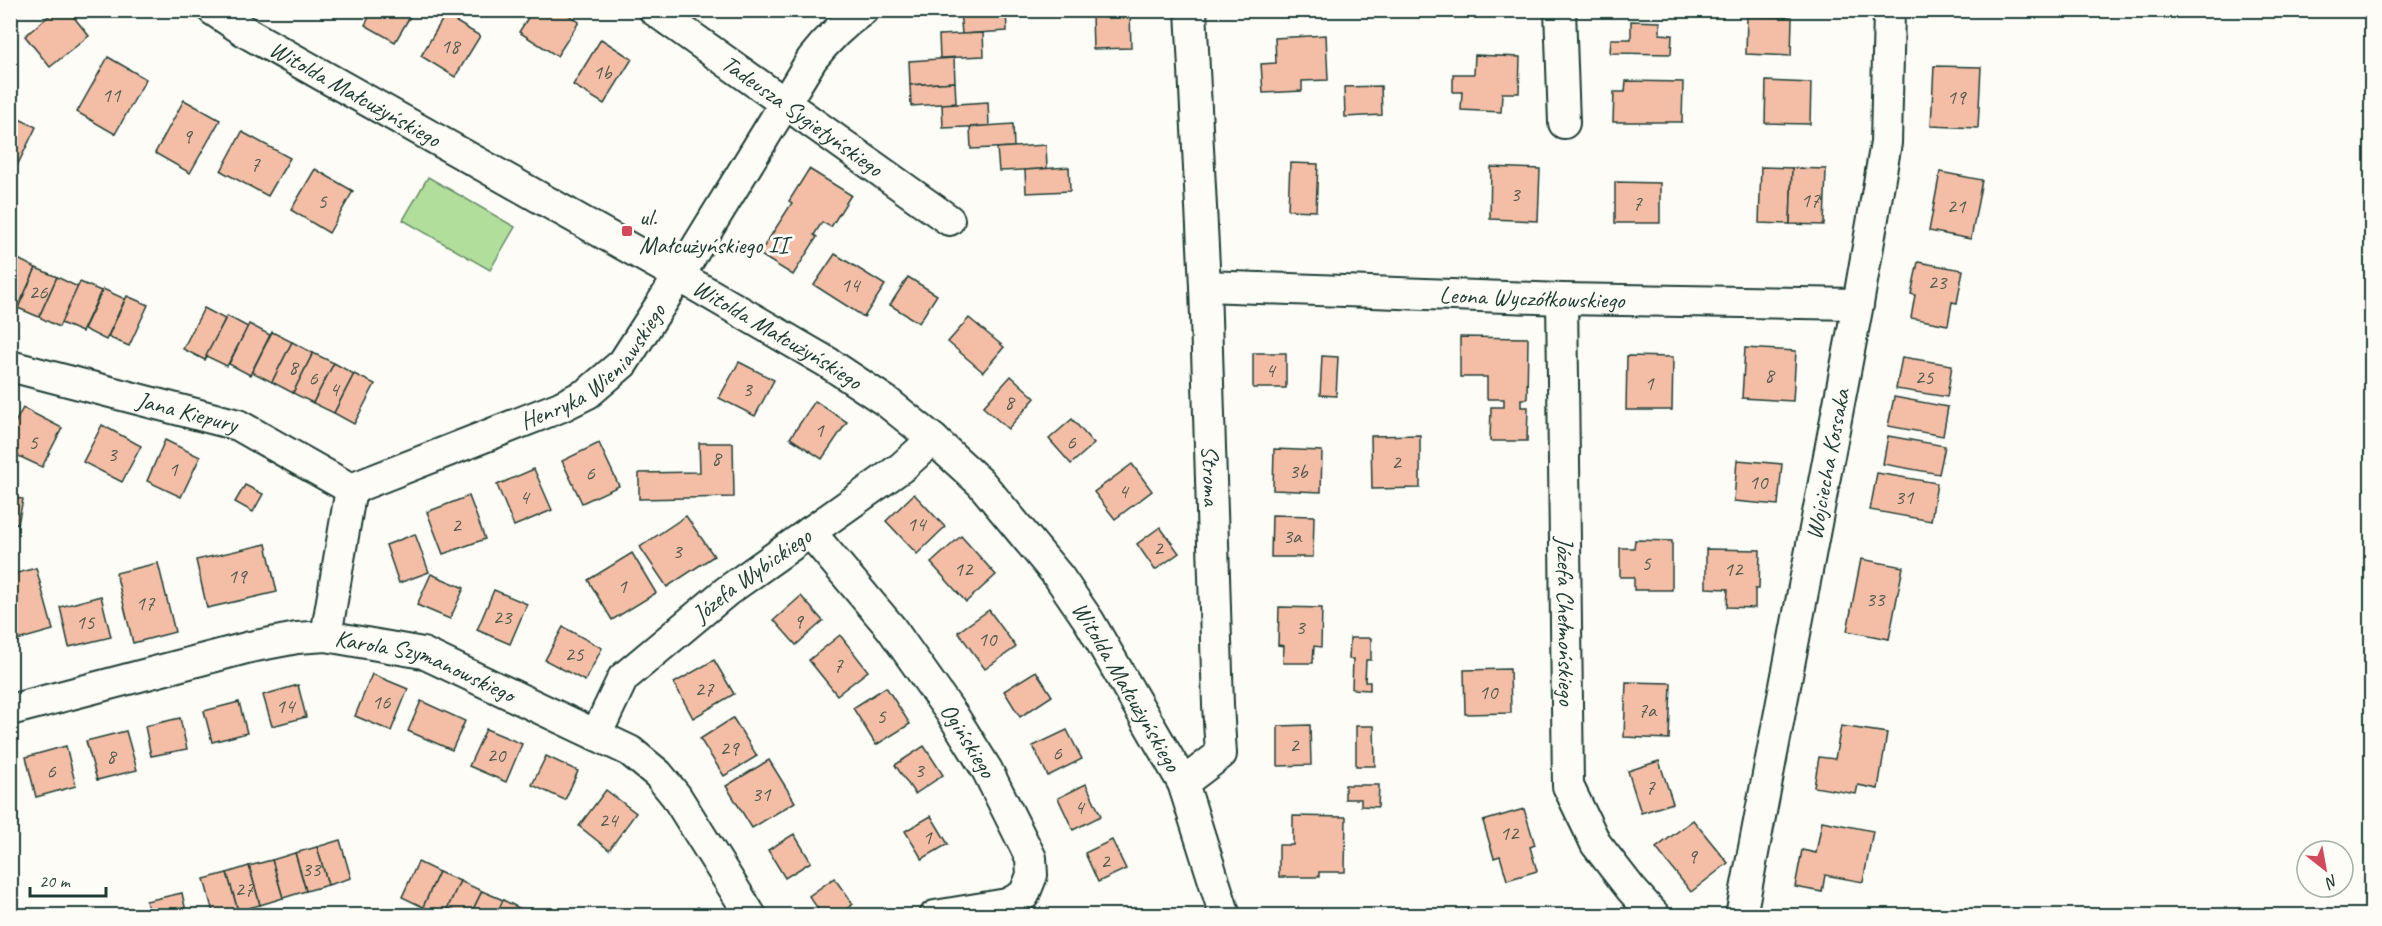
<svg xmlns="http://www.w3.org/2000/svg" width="2382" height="926" viewBox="0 0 2382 926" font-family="Caveat,sans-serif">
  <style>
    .green { fill: #b2de9c; stroke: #688e68; stroke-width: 1.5 }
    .building { fill: #f4bea6; stroke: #1f3d34; stroke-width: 1.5 }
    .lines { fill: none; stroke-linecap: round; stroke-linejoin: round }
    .minor-casing { stroke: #1f3d34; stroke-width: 34 }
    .minor { stroke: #fdfcf7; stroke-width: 30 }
    .poi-dot { fill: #d1495b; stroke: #fdfcf7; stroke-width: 2 }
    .labels { text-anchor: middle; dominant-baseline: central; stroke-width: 6; stroke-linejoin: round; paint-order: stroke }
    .number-label { font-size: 21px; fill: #545d50 }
    .street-label { font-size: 24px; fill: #1f3d34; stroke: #fdfcf7 }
    .poi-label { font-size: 24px; fill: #1f3d34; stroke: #fdfcf7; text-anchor: start }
  </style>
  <rect width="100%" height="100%" fill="#fdfcf7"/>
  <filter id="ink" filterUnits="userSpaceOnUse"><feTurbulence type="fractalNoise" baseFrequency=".0167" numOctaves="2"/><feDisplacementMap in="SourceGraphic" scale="12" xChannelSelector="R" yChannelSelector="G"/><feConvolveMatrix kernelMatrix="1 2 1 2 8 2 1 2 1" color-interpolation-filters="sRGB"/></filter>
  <g filter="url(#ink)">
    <!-- green -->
    <path class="green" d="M428 177 515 227 490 270 403 220Z"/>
    <!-- building -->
    <g class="building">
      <path d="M56 10H68L89 36 50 67 25 36Z"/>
      <path d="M373 10H414L395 42 365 25Z"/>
      <path d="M533 10H561L579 22 557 56 519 32Z"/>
      <path d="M960 10H1006L1007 31 962 34Z"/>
      <path d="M1092 14H1130L1131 48 1093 49Z"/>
      <path d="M445 15 480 36 455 77 421 56Z"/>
      <path d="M1747 16 1792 17 1791 56 1746 54Z"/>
      <path d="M1631 21 1660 22V34L1672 35 1671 54 1610 53 1611 39H1631Z"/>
      <path d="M983 33 984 56 940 58 939 35Z"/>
      <path d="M1326 35 1328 80 1302 81V91L1263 93 1261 64 1276 63 1275 38Z"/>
      <path d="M601 39 632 59 604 104 573 85Z"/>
      <path d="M1475 55 1520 57 1519 93H1502L1501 112 1461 110 1462 92H1453V74H1474Z"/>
      <path d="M108 57 146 79 115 134 77 112Z"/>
      <path d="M954 58 955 82 910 85 909 61Z"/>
      <path d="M1934 66 1981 67 1978 128 1931 126Z"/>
      <path d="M1626 81 1683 82 1682 122H1613L1614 92H1625Z"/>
      <path d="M1766 81 1811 83 1810 124 1765 123Z"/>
      <path d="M955 82 956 103 911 106 910 85Z"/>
      <path d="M1381 86 1382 115 1345 117 1344 87Z"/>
      <path d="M184 100 220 120 190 173 155 153Z"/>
      <path d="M988 102 989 126 943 128 942 105Z"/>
      <path d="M13 116 36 127 14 172H10V120Z"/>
      <path d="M1013 124 1014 147 971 149 970 127Z"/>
      <path d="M242 132 290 158 268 196 221 171Z"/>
      <path d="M1046 145 1047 169 999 171 997 148Z"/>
      <path d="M1290 163 1318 164 1316 211 1288 210Z"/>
      <path d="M1069 167 1070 191 1026 193 1025 170Z"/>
      <path d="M1491 167 1540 169 1538 221 1490 219Z"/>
      <path d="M1761 167 1792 168 1790 224 1759 223Z"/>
      <path d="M1792 168 1826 169 1824 225 1790 224Z"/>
      <path d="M315 169 353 191 329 233 291 210Z"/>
      <path d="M809 169 851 195 831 227 822 222 814 235 817 237 793 275 759 254 792 203 789 201Z"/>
      <path d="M1940 172 1982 180 1971 239 1929 231Z"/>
      <path d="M1615 182 1660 183V223H1615Z"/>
      <path d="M835 254 885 285 864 317 814 285Z"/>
      <path d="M10 255 16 258 10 271Z"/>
      <path d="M16 258 36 268 18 308 10 304V271Z"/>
      <path d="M1918 262 1963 270 1957 303 1952 302 1948 325 1911 318 1915 295 1911 294Z"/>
      <path d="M36 268 57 277 39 317 18 308Z"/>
      <path d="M57 277 78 287 59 327 39 317Z"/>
      <path d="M908 277 937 295 919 323 890 305Z"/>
      <path d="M80 282 101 291 82 332 61 323Z"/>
      <path d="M103 289 125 299 106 340 84 329Z"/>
      <path d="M127 296 148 305 129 346 108 337Z"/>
      <path d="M204 308 225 319 205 360 183 349Z"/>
      <path d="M227 316 248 327 227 366 206 356Z"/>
      <path d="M969 318 1004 347 983 372 948 342Z"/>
      <path d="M249 324 270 335 250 375 229 364Z"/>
      <path d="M272 332 292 342 272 382 252 372Z"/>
      <path d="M1460 337 1528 338 1527 399H1521V407H1528L1527 441H1490L1491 407H1504V399H1487V377H1460Z"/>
      <path d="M292 342 313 353 293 393 272 382Z"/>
      <path d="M1745 348 1796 351 1793 401 1742 398Z"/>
      <path d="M313 353 334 363 313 403 293 393Z"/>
      <rect x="1253" y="353" width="33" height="35"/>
      <path d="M1322 356 1338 357 1336 396 1320 395Z"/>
      <path d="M1627 356 1673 357 1672 410H1626Z"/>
      <path d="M1902 357 1952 365 1947 397 1896 389Z"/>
      <path d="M739 362 774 380 755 416 719 398Z"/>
      <path d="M334 363 354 374 334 413 313 403Z"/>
      <path d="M354 374 375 384 354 424 334 413Z"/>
      <path d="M1011 376 1035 398 1008 429 983 407Z"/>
      <path d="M1894 397 1948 407 1943 436 1888 426Z"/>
      <path d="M815 401 847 422 822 459 790 438Z"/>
      <path d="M23 408 62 428 42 467 10 452V432Z"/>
      <path d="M1072 419 1094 444 1071 464 1049 439Z"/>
      <path d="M102 425 141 446 122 482 83 462Z"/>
      <path d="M1420 435V488L1372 489 1371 436Z"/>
      <path d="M1888 436 1945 446 1939 474 1883 464Z"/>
      <path d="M165 440 200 457 181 497 147 481Z"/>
      <path d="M599 443 619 486 582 503 562 461Z"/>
      <path d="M699 443H733L734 497 639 499V473L700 472Z"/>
      <path d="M1274 449 1322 451 1321 492 1273 490Z"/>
      <path d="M1737 460 1782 464 1778 505 1734 501Z"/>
      <path d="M1132 464 1152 491 1115 519 1094 492Z"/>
      <path d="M534 469 552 510 514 526 497 485Z"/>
      <path d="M1877 473 1937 483 1931 521 1870 510Z"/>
      <path d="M245 485 263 494 253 512 235 502Z"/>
      <path d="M914 494 945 527 917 554 886 521Z"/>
      <path d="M469 496 485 539 443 554 427 512Z"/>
      <path d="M10 497 23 499 18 524 10 522Z"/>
      <path d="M1272 515 1314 516 1313 557H1271Z"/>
      <path d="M686 516 714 556 667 587 640 547Z"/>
      <path d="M1160 527 1179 553 1155 570 1137 544Z"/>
      <path d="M415 534 429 572 399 583 386 545Z"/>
      <path d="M961 536 996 575 966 602 931 563Z"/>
      <path d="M1635 540 1672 541V590H1634V577H1620V548H1634Z"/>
      <path d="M266 544 277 592 207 608 196 560Z"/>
      <path d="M1706 549 1760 550 1759 589H1755V608L1727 607 1728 589 1706 588Z"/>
      <path d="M632 553 656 593 612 620 588 580Z"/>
      <path d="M1861 559 1903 567 1889 639 1847 631Z"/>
      <path d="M158 563 175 632 133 643 116 573Z"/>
      <path d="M36 568 53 630 10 642V599L14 598 10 575Z"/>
      <path d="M431 574 464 588 450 619 417 605Z"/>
      <path d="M494 590 527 604 510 644 477 630Z"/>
      <path d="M101 596 111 637 69 647 60 607Z"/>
      <path d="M801 596 823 621 796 645 774 620Z"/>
      <path d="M1279 607 1322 608 1321 647 1314 646 1313 663H1283L1284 646 1278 645Z"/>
      <path d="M989 610 1016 647 985 669 958 632Z"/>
      <path d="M563 627 602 648 585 681 545 660Z"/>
      <path d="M840 635 868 671 837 695 809 660Z"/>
      <path d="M1350 638H1371V660H1366L1365 682H1370V690L1352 689 1353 659H1349Z"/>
      <path d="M714 660 734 694 693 718 674 683Z"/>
      <path d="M1510 669 1511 713 1465 714 1464 670Z"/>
      <path d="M1036 671 1052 696 1020 717 1004 691Z"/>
      <path d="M372 674 408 689 391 731 355 716Z"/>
      <path d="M1626 682 1671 683 1669 739 1624 737Z"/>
      <path d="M298 685 306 717 272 726 263 695Z"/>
      <path d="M886 687 910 724 876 745 853 708Z"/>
      <path d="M421 701 465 721 452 750 408 731Z"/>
      <path d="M239 702 247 733 212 742 204 711Z"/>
      <path d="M180 718 187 749 151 756 145 726Z"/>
      <path d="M733 718 757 756 724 776 700 739Z"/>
      <path d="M1310 725 1311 765 1278 766V726Z"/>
      <path d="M1356 726H1374L1375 766H1356Z"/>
      <path d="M1841 726 1887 733 1878 789 1858 785 1856 794 1814 787 1819 757 1835 759Z"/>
      <path d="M486 729 522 744 506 782 469 766Z"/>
      <path d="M1067 730 1082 759 1048 776 1033 746Z"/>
      <path d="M126 731 137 770 97 780 86 741Z"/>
      <path d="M66 746 76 786 36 797 26 757Z"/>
      <path d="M924 746 943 775 915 794 895 765Z"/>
      <path d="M546 756 578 771 565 800 532 785Z"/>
      <path d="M769 760 795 802 752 828 726 786Z"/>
      <path d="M1659 761 1673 803 1641 813 1628 771Z"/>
      <path d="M1086 784 1101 816 1073 830 1058 798Z"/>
      <path d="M1345 785H1379L1378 807 1361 806V799H1345Z"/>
      <path d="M606 790 636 813 609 850 579 826Z"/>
      <path d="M1524 809 1535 845 1530 847 1537 871 1507 880 1500 856 1494 858 1483 821Z"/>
      <path d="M931 816 948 844 922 859 905 831Z"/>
      <path d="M1293 816 1346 817 1345 872H1319V877H1279V845H1293Z"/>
      <path d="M1693 820 1728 863 1691 892 1656 848Z"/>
      <path d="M1822 821 1873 831 1863 882 1825 875 1822 892 1795 887 1802 850 1816 853Z"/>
      <path d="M794 834 811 862 785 878 768 850Z"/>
      <path d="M340 840 351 878 328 885 317 847Z"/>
      <path d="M1112 840 1126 869 1098 882 1085 853Z"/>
      <path d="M317 847 328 885 306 891 295 853Z"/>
      <path d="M295 853 306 891 283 898 272 860Z"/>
      <path d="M272 860 283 898 260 905 249 866Z"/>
      <path d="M418 862 439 872 423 907 402 897Z"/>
      <path d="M249 866 260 905 238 911 227 873Z"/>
      <path d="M439 872 460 881 444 916 423 907Z"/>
      <path d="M227 873 238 911 214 916 204 879Z"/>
      <path d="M834 878 853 904 837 916H823L809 896Z"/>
      <path d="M460 881 482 891 470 916H444Z"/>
      <path d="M482 891 503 900 496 916H470Z"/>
      <path d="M182 893 187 916H150L146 901Z"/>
      <path d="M503 900 523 910 521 916H496Z"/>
      <path d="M698 907 704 916H685Z"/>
    </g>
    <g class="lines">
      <defs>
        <g id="minor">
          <path id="s1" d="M213 10 249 34 679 276 827 362 887 402 933 439 981 483 1059 577 1089 621 1183 783"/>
          <path id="s2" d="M654 10 949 220"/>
          <path id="s3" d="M1191 10 1205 286 1218 705 1221 754 1183 783 1225 916"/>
          <path d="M1560 10 1564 123"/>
          <path id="s4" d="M1205 286 1562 299 1858 304"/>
          <path id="s5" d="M1562 299 1568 786 1596 844 1631 889 1655 916"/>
          <path id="s6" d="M10 366 238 425 351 489"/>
          <path id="s7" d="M351 489 560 407 588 393 623 363 679 276 812 59C827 40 843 24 863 10"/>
          <path id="s8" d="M810 532 891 628 954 717 987 770 1031 858 1032 875 1024 895 1007 904 935 916"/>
          <path d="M326 636 351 489"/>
          <path id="s9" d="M10 710 250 647 297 638 326 636 423 653 630 751 658 774 676 796 751 916"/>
          <path id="s10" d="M596 735 623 678 727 591 902 467 933 439"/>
          <path id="s11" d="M1741 916 1858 304 1886 143 1889 10"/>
        </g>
      </defs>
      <!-- minor casing -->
      <use href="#minor" class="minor-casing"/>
      <!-- minor -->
      <use href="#minor" class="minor"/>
    </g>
  </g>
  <!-- markers -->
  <rect class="poi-dot" x="621" y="225" width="12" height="12" rx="3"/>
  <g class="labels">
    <!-- number labels -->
    <g class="number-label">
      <text x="450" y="46">18</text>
      <text x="602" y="72">1b</text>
      <text x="111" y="95">11</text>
      <text x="1956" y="97">19</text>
      <text x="187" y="136">9</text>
      <text x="255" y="164">7</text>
      <text x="1515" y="194">3</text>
      <text x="1810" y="200">17</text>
      <text x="322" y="201">5</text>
      <text x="1637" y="203">7</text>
      <text x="1956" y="206">21</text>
      <text x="1937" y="282">23</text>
      <text x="850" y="285">14</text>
      <text x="38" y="292">26</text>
      <text x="293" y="367">8</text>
      <text x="1270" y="370">4</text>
      <text x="1769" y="375">8</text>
      <text x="1924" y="377">25</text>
      <text x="313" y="378">6</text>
      <text x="1649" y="383">1</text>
      <text x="334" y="389">4</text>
      <text x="747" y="389">3</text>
      <text x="1009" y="402">8</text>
      <text x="819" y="430">1</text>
      <text x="33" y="442">5</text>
      <text x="1071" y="442">6</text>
      <text x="112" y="454">3</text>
      <text x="716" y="458">8</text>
      <text x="1396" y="462">2</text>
      <text x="173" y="469">1</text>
      <text x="1298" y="471">3b</text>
      <text x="590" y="473">6</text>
      <text x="1758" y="482">10</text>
      <text x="1123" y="491">4</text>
      <text x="524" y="497">4</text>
      <text x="1904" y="497">31</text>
      <text x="916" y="524">14</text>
      <text x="456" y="525">2</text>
      <text x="1292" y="536">3a</text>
      <text x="1158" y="548">2</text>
      <text x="677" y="551">3</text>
      <text x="1646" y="563">5</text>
      <text x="963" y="569">12</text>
      <text x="1733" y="569">12</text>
      <text x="237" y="576">19</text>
      <text x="622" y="586">1</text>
      <text x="1875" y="599">33</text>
      <text x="145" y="603">17</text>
      <text x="502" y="617">23</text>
      <text x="798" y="621">9</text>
      <text x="85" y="622">15</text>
      <text x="1300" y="627">3</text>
      <text x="987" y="639">10</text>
      <text x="574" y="654">25</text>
      <text x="838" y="665">7</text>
      <text x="704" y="689">27</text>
      <text x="1488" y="692">10</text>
      <text x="381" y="702">16</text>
      <text x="285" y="706">14</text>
      <text x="1647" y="710">7a</text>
      <text x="881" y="716">5</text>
      <text x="1294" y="745">2</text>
      <text x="729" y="748">29</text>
      <text x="1057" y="753">6</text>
      <text x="496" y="755">20</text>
      <text x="111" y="756">8</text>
      <text x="919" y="770">3</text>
      <text x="51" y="771">6</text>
      <text x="1650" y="787">7</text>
      <text x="761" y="794">31</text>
      <text x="1079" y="807">4</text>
      <text x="608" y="820">24</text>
      <text x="1509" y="833">12</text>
      <text x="927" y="837">1</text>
      <text x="1692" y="856">9</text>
      <text x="1105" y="861">2</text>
      <text x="311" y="869">33</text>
      <text x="244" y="889">27</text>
    </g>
    <!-- street labels -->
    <g class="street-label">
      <text stroke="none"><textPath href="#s1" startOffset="165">Witolda Małcużyńskiego</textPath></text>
      <text stroke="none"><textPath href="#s2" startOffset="182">Tadeusza Sygietyńskiego</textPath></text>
      <text stroke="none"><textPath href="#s4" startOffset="327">Leona Wyczółkowskiego</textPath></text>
      <text stroke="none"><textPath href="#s1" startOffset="651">Witolda Małcużyńskiego</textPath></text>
      <text stroke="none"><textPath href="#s7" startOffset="276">Henryka Wieniawskiego</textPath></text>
      <text stroke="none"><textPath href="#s6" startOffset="183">Jana Kiepury</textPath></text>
      <text stroke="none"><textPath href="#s11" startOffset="460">Wojciecha Kossaka</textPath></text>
      <text stroke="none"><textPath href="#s3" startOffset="466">Stroma</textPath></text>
      <text stroke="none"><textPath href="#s10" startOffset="228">Józefa Wybickiego</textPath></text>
      <text stroke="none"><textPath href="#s5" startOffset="322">Józefa Chełmońskiego</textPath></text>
      <text stroke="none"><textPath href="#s9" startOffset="429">Karola Szymanowskiego</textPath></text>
      <text stroke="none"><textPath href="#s1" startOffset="1155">Witolda Małcużyńskiego</textPath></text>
      <text stroke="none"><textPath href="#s8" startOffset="262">Ogińskiego</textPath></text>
    </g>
    <!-- poi labels -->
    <g class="poi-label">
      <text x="639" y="217">ul.<tspan x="639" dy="28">Małcużyńskiego II</tspan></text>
    </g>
  </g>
  <!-- margin -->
  <rect width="2382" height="926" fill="none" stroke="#fdfcf7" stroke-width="36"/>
  <rect x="18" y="18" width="2346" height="890" fill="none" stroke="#1f3d34" stroke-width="2" filter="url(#ink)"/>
  <!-- north arrow -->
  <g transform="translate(2325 869) rotate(149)"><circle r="28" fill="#fdfcf7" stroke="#a4b0a9" stroke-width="1.5"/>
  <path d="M0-4.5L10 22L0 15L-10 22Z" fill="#d1495b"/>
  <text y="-9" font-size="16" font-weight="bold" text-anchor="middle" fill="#1f3d34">N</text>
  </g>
  <!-- scale -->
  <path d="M30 887v9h76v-9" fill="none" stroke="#1f3d34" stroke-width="3"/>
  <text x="39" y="887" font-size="18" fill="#1f3d34" stroke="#fdfcf7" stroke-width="4.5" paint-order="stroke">20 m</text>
</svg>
